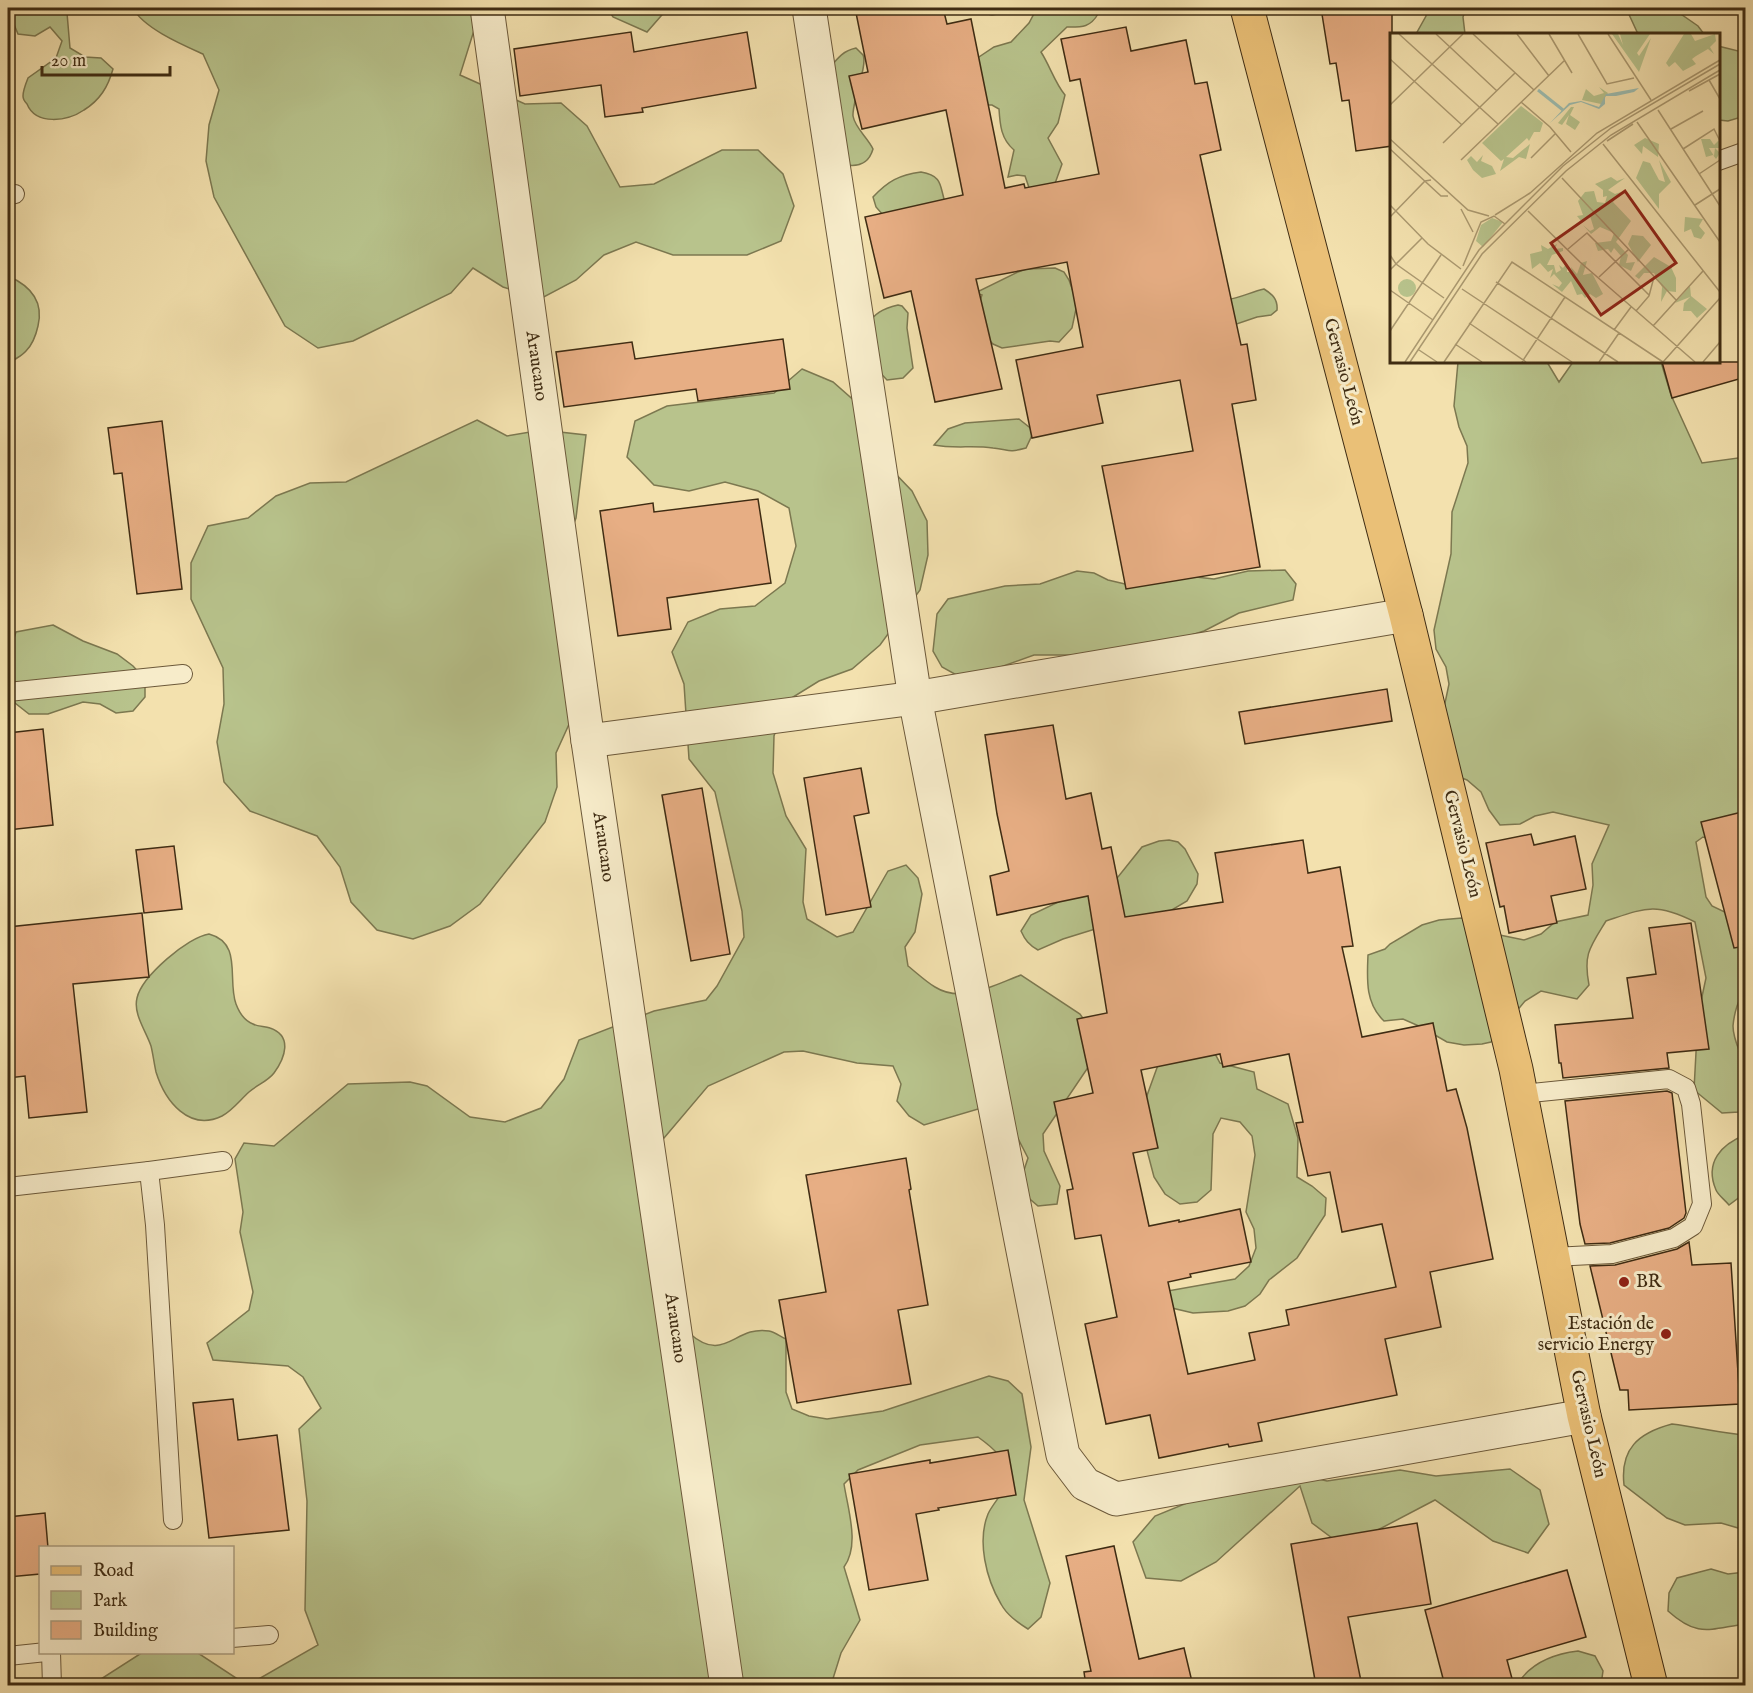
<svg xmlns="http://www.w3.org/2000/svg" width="1753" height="1693" viewBox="0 0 1753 1693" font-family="'IM FELL English',serif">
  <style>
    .green { fill: #b8c38c; stroke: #7c7850; stroke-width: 1.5 }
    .building { fill: #e7ae84; stroke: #3f2c13; stroke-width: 1.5; fill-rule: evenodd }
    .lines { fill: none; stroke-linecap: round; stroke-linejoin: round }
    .service-casing { stroke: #6c593a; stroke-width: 20 }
    .minor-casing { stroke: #6c593a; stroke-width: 35 }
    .primary-casing { stroke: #3f2c13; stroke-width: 35 }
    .service { stroke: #f7ecca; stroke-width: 18 }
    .minor { stroke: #f7ecca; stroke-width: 33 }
    .primary { stroke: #eac077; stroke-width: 33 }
    .poi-dot { fill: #8f2418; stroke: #f7ecca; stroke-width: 2 }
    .labels { text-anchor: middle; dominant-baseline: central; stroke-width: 6; stroke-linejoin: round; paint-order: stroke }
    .street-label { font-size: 18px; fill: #3f2c13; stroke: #f7ecca }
    .poi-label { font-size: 18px; fill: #3f2c13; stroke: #f7ecca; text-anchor: start }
    .inset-river { fill: none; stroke: #9cbcb0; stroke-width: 3 }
    .inset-road { fill: none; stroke: #ab9970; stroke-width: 1.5 }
    .view { fill: #8f2418; fill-opacity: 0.15; stroke: #8f2418; stroke-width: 3 }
    .inset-edge { fill: none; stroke: #3f2c13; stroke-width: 3 }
  </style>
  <rect width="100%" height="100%" fill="#f3e1ae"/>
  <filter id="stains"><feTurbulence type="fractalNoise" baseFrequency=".00333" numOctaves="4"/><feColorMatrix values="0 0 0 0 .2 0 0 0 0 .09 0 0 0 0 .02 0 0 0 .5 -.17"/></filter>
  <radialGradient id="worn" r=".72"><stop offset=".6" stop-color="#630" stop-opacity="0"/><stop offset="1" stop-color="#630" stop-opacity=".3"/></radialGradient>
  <!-- green -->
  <g class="green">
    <path d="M8 8H61L67 13 70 48 85 57 101 58 113 69C108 87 100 100 84 110 68 121 36 126 27 104 25 102 23 99 23 96 23 91 26 83 28 78L56 58 62 41 50 27 35 36 18 34 11 17 8 16Z"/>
    <path d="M133 8H481L460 75 525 104 561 103 587 126 620 187 654 184 722 150H758L783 174 794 206 781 241 747 255H673L636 242 604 255 576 280 540 299 503 287 473 268 451 293 353 341 318 348 285 326 214 197 206 161 209 125 219 90 203 54C183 45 143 28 133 8Z"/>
    <path d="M607 8H668L647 32 613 17Z"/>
    <path d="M976 8H1006C995 19 988 15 976 8Z"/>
    <path d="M1037 8H1096L1098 14C1090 28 1081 27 1067 27L1041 52C1050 66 1055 83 1065 95L1058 123 1048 138 1062 164 1053 189 1034 202 1025 176 1017 175 1008 177 1014 150C1001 139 1000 125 999 109L992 105H982L970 63 994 47 1011 42 1029 23Z"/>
    <path d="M1426 8H1466L1463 17 1465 34H1416L1426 16Z"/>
    <path d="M1626 8H1672L1698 26 1704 34H1638Z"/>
    <path d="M1718 46 1738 51 1745 46V116L1728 121 1719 120Z"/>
    <path d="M856 48C857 49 862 54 863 55 868 65 852 101 853 116 855 128 868 138 873 149 869 163 860 167 846 165L828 70C837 59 842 51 856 48Z"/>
    <path d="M921 172C945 176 939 188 946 205L883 215 876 207 873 197C888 181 899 175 921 172Z"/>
    <path d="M1055 268 1064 272 1069 280 1075 297 1076 309 1072 328 1059 342 1050 341 1002 348 993 344 987 338 979 303 982 295 975 293 1018 272 1026 269Z"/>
    <path d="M8 276C31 286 44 301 38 326 36 335 33 344 26 351 21 357 13 359 8 365Z"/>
    <path d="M1264 289C1272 294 1278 299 1277 310L1271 315 1257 317 1222 329 1226 300C1240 298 1251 292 1264 289Z"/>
    <path d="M898 305 902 306 908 313 907 328 913 368 903 378 887 380 871 363 866 326C875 313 882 309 898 305Z"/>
    <path d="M1458 362H1547L1559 382 1573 362H1661L1671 395 1702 463 1745 457V823L1721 842 1703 837 1696 842 1706 897 1712 906 1737 918H1745V994H1742C1737 1004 1734 1014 1733 1026 1733 1041 1741 1052 1745 1066 1749 1081 1747 1100 1739 1112L1722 1113 1694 1090 1698 1015 1706 978 1695 922C1655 902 1645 908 1606 921 1590 947 1583 954 1589 985L1577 999 1541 991 1525 1001 1491 1042 1482 1044 1464 1045 1447 1042 1421 1027 1403 1019 1384 1021C1365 1003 1367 979 1368 955L1385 949 1390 944 1422 925 1439 920 1462 918 1490 933 1524 940 1541 934 1555 922 1588 915 1593 885 1592 864 1609 825 1553 812 1535 816 1520 824 1500 825 1489 810 1481 792 1467 780 1449 773 1441 722 1449 684 1446 667 1436 649 1434 630 1451 554 1452 512 1468 463 1467 446 1459 427 1454 406Z"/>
    <path d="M802 369 833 382 858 404 889 467 912 491 927 521 928 555 920 590 880 645 852 669 819 681 785 702 774 736 773 773 786 816 806 849 803 902 807 919 837 937 853 932 888 871 906 865 918 878 922 894 915 932 905 947 908 966C917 973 925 981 935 987 962 1004 994 985 1021 975L1080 1014 1091 1030V1063L1043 1134 1044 1151 1060 1186 1057 1204 1038 1206 1024 1194 1022 1176 1028 1158 1009 1121 978 1109 924 1125 909 1116 897 1101 901 1084 893 1066 857 1063 803 1051 784 1052 708 1086 653 1151 689 1333C725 1365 734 1325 769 1331 775 1332 781 1337 786 1339V1392L792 1409 809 1416 827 1419 883 1411 989 1376 1008 1381 1022 1394 1031 1447 1024 1500 1050 1583 1041 1617 1028 1629C1017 1622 1007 1615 1001 1604 986 1579 977 1541 988 1514 993 1503 1005 1492 1007 1481 1010 1461 992 1447 978 1437L920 1445 858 1470 844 1484C848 1510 860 1545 844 1567L860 1620 841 1653 831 1685 90 1686 143 1652 198 1653 239 1680H257L318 1645 305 1610 307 1501 299 1429 321 1408 303 1377 288 1366 213 1360 207 1343 249 1310 253 1292 240 1232 243 1212 235 1159 244 1143 274 1146 348 1084 410 1082 427 1086 470 1117 505 1122 541 1108 564 1079 579 1040 654 1011 706 1000 717 986 744 937 742 911 715 792 689 759 684 684 672 652 688 622 720 609 755 606 785 583 796 546 789 508 758 491 725 482 689 491 654 485 627 457 635 421 667 406 774 393Z"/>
    <path d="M1019 419 1034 431 1026 448C1007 453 1011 450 993 448 973 445 954 449 934 445L948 429 965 423Z"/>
    <path d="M477 420 507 436 542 430 586 435 576 518 563 551 586 687 556 753 557 787 545 822 480 904 450 926 413 939 377 930 351 902 340 867 317 836 250 811 224 782 217 742 224 704 223 668 191 599V563L208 526 248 518 276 496 310 483 346 482Z"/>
    <path d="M1285 570 1296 584 1293 600 1239 613 1204 631 1166 643 1072 655H1034L981 674 960 677 942 667 933 651 937 614 948 599 1005 586 1040 584 1077 571 1094 573 1108 580 1125 584 1196 577 1214 579 1248 571Z"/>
    <path d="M53 625 83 641 117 654 133 666 145 679V697L133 711 116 713 100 704 83 702 48 714H29L15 703 8 694V657L16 632Z"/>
    <path d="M1169 840 1178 842 1185 849 1198 874 1197 884 1187 901 1155 920 1108 925 1063 939 1038 950C1029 945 1025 940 1021 931L1031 915 1077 893 1111 882 1118 877 1142 847 1159 841Z"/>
    <path d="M209 934C243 943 227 980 236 1004 239 1012 245 1021 253 1024 258 1027 265 1026 270 1028 293 1036 285 1058 274 1073 268 1081 257 1085 249 1092 240 1100 233 1110 222 1116 189 1132 165 1101 156 1072 154 1063 153 1054 151 1046 146 1031 133 1014 137 998 142 976 188 937 209 934Z"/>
    <path d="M1203 1031 1220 1063 1254 1072 1257 1089 1288 1104 1298 1138 1297 1177 1312 1186 1326 1198 1325 1215 1297 1258 1269 1280 1260 1294 1245 1306 1228 1311 1193 1313 1172 1308 1162 1292 1235 1279 1249 1266 1256 1248 1254 1229 1246 1212 1255 1155 1252 1136 1240 1122 1221 1118 1213 1134 1211 1190 1197 1202 1180 1204 1165 1194 1154 1177 1144 1139 1145 1101 1158 1065Z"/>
    <path d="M1745 1135V1193L1729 1205C1725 1200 1718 1195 1716 1190 1704 1162 1722 1144 1745 1135Z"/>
    <path d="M1672 1424C1697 1427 1721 1433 1745 1435V1534L1738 1528 1721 1523 1685 1525 1667 1518 1624 1485C1620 1449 1638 1433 1672 1424Z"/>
    <path d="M1510 1469 1540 1490 1549 1524 1528 1553 1493 1541 1435 1500 1372 1533 1340 1544 1312 1523 1300 1486 1216 1562 1181 1581 1146 1578 1133 1542 1155 1516 1221 1489 1293 1473 1327 1481 1400 1470 1436 1476Z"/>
    <path d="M1711 1569 1728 1574 1745 1572V1624C1709 1629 1698 1638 1668 1611L1669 1593 1677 1578Z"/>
    <path d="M1578 1651 1595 1656 1603 1671 1601 1685H1517C1530 1663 1553 1654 1578 1651Z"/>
  </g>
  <!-- building -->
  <g class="building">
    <path d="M855 8H943L947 24 971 19 1005 188 1024 184 1025 188 1099 174 1080 79 1070 81 1061 39 1126 27 1131 51 1186 40 1195 84 1207 82 1221 150 1200 155 1241 345 1247 344 1256 400 1232 404 1260 567 1126 589 1102 466 1193 451 1180 380 1097 395 1103 423 1032 438 1016 360 1083 347 1067 262 976 279 1002 389 935 402 911 291 884 298 865 217 963 195 946 110 862 129 849 76 868 72Z"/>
    <path d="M1321 8H1392V146L1356 151 1349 100 1342 101 1336 63 1330 64Z"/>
    <path d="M631 32 634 52 747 32 756 88 642 108 643 112 605 117 601 85 520 96 514 49Z"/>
    <path d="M783 339 790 389 698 401 696 389 564 407 556 352 632 342 635 359Z"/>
    <path d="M1662 362H1746V377L1672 398Z"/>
    <path d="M162 421 182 589 137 594 122 473 114 474 108 428Z"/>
    <path d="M758 499 771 583 667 598 671 629 618 636 600 511 653 503 654 512Z"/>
    <path d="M1387 689 1392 721 1245 744 1239 712Z"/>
    <path d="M1053 725 1066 799 1091 793 1102 849 1111 847 1125 917 1223 902 1215 853 1303 840 1308 873 1340 867 1353 946 1342 947 1362 1037 1433 1023 1447 1091 1456 1089 1467 1128 1493 1259 1430 1272 1441 1327 1385 1339 1397 1395 1258 1423 1262 1441 1229 1447 1228 1444 1159 1458 1150 1415 1106 1424 1085 1324 1117 1317 1101 1235 1075 1239 1067 1190 1073 1189 1054 1102 1093 1093 1077 1019 1107 1013 1088 896 997 915 990 876 1009 871 997 814 985 735ZM1220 1054 1223 1067 1289 1054 1303 1122 1296 1123 1308 1176 1330 1172 1342 1232 1382 1224 1396 1287 1286 1310 1289 1325 1249 1333 1255 1360 1188 1374 1168 1282 1191 1277 1190 1274 1251 1262 1240 1209 1179 1222V1220L1149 1226 1133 1153 1158 1148 1141 1070Z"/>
    <path d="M43 729 53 825 8 830V733Z"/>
    <path d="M861 768 869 813 854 816 871 907 826 915 804 778Z"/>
    <path d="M702 788 730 954 691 961 662 795Z"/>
    <path d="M1746 811V946L1734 948 1701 822Z"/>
    <path d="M1531 834 1534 845 1575 836 1586 889 1551 896 1557 923 1509 933 1504 906 1500 907 1486 843Z"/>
    <path d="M174 846 182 909 144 913 136 850Z"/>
    <path d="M142 913 149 977 73 984 87 1112 29 1118 25 1076 8 1078V927Z"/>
    <path d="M1691 923 1709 1049 1667 1053 1669 1068 1563 1078 1561 1063H1559L1555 1025 1633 1018 1627 978 1656 974 1649 928Z"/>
    <path d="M1667 1091 1672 1093 1686 1213 1684 1218 1669 1228 1610 1243 1585 1244 1580 1224 1565 1101Z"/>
    <path d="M906 1158 911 1189 909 1190 928 1305 898 1310 911 1384 797 1403 779 1300 826 1292 806 1175Z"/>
    <path d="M1689 1242 1692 1265 1731 1263 1740 1404 1629 1410 1628 1390H1620L1590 1266 1615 1265 1677 1249Z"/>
    <path d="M233 1399 238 1440 277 1435 289 1530 209 1538 193 1403Z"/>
    <path d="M1008 1450 1016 1495 938 1508 939 1510 916 1514 928 1580 869 1590 849 1474 930 1460V1463Z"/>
    <path d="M45 1513 48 1548H40V1574L8 1577V1517Z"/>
    <path d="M1417 1523 1431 1604 1348 1617 1362 1686H1316L1291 1544Z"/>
    <path d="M1114 1546 1139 1659 1184 1648 1193 1686H1086L1084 1672 1091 1671 1066 1556Z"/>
    <path d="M1567 1570 1586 1637 1507 1660 1514 1686H1445L1425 1610Z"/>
  </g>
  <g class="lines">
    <defs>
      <g id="service">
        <path d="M1718 161 1746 151"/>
        <path d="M8 195 15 194"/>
        <path d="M8 692 183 674"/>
        <path d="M1521 1094 1669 1079 1686 1088 1691 1104 1702 1204 1693 1226 1674 1238 1612 1254 1553 1257"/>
        <path d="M149 1171 155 1225 173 1520"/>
        <path d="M8 1187 149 1171 223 1161"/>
        <path d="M232 1638 269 1635"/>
        <path d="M51 1652 52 1686"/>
        <path d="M8 1656 46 1652"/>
      </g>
      <g id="minor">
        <path d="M487 8 588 741 727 1686"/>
        <path d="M809 8 915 698 1063 1455 1085 1484 1116 1499 1584 1416"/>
        <path d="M588 741 915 698 1406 615"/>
      </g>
      <path id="primary" d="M1247 8 1406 615 1516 1069 1584 1416 1651 1686"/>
    </defs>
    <!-- service casing -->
    <use href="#service" class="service-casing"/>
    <!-- minor casing -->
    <use href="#minor" class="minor-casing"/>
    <!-- primary casing -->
    <use href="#primary" class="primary-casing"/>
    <!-- service -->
    <use href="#service" class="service"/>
    <!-- minor -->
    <use href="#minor" class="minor"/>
    <!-- primary -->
    <use href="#primary" class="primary"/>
  </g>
  <!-- markers -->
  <g class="poi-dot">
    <circle cx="1624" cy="1282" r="6"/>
    <circle cx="1666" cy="1334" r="6"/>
  </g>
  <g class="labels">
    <!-- street labels -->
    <g class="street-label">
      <text transform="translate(536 366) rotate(82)">Araucano</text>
      <text transform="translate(1343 372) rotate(75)">Gervasio León</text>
      <text transform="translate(1462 844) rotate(76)">Gervasio León</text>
      <text transform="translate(603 847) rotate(82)">Araucano</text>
      <text transform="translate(675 1328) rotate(82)">Araucano</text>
      <text transform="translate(1588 1424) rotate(77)">Gervasio León</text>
    </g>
    <!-- poi labels -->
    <g class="poi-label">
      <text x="1636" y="1282">BR</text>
      <text x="1654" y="1324" text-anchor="end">Estación de<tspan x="1654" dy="21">servicio Energy</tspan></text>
    </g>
  </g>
  <!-- overview -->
  <g transform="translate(1390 33)">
    <rect width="330" height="330" fill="#f3e1ae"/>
    <path d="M222 1H228L233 12 230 1H260L247 20 249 23 261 5 249 39ZM294 1H301L305 8 325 1 326 8 320 14 324 21 318 16 306 23 302 26 306 31 293 38 285 29 279 34 276 30ZM209 54 218 60 211 71 192 67 196 56 204 63 214 60ZM131 73 153 90 150 99H144L139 108 137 105 116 124 123 125 140 111 136 126 129 124 110 138 114 126 111 128 92 110ZM181 74H184L180 82 190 89 185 97 176 91 179 82 172 92 168 90ZM255 105 269 111 268 124 253 113 252 121 244 112ZM311 106H320L324 112 330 106V115H319L324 123 325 115 330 120 326 126 323 122 316 124ZM93 122 91 128 102 133 106 141 92 145 83 137 77 127 81 123 87 129ZM269 127 281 149 269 161V176L246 145 253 128 260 130 269 147 275 149ZM221 144 227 148 235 145 218 157 225 161 231 159 223 169 241 188 226 209 238 222 236 230 245 229 241 238 229 232 231 223 224 215 221 220 218 216 208 218 205 210 221 208 224 200 210 194 201 201 193 192 200 198 204 196 200 183 191 188 187 183 193 182 188 168 195 159 204 158 207 169 215 170 217 163 213 164V157L205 151ZM295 184 313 186 309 193 315 200 311 206 304 204 301 196 294 199ZM102 185 113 189 93 214 86 208 91 192ZM242 202 253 203 261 212 248 229 238 211ZM167 211 165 216 173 215V218L162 222 157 232H164L166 240 171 237 169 232 173 235 177 230V239H182L181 234 187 241 191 230 197 228 193 242 202 240 213 261 206 265 200 261 195 265 192 261 187 262 181 248 172 259 162 251 169 254 172 250 164 241 160 245 163 236 158 239 150 230 142 236 140 221 152 218 151 212 158 216ZM264 224 281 234 286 245V259L277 258 271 269 272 254 264 240H254L249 246 245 243ZM8 255a9 9 0 1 1 18 0a9 9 0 1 1-18 0ZM300 253 301 263 317 276 307 285 301 278H293L294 270 300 264 285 270Z" fill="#b8c38c"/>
    <path d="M249 55 244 59 226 63H215V71L209 76 191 69 180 72 160 90 179 70 191 68 209 74 216 61Z" fill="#9cbcb0"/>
    <path class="inset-river" d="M148 57 173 77"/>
    <path class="inset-road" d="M9 1 108 91M46 1 107 58M83 1 144 57M127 1 159 43M159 1 182 40M188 1 217 51 244 45M218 1 261 67M0 26 72 92M319 47 330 66M299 58 330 41M131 69 160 94 181 119M0 72 73 1M268 77 330 173M247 89 330 209M281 96 313 78M0 106 78 177 99 183M217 108 243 91M53 110 125 40M213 111 330 259M0 116 51 163H58M293 116 324 96 330 108M141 125 166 100M71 127 175 27M309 141 330 127M172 145 287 268M139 161 207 100 330 27M0 172 38 211 71 236M305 172 330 156M71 176 83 199M138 178 190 229 305 329M105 182 140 160M0 184 35 148 41 147M178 216 197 200 259 262M0 222 6 231 54 265M73 233 91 189 104 183 115 191M0 237 32 205M209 244 239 216M106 249 228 329M72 256 182 329M0 257 43 287M246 278 259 263 264 244M79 290 136 329M263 293 313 238M224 297 241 274M0 298 51 222M65 311 92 329M29 317 47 329M15 329 89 217 173 133 221 95 330 31M20 329 92 221 176 138 221 102 330 37M54 329 122 229 273 329M132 329 175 264M209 329 229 300M273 329 330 265M313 329 330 309"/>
    <path class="view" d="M235 158 286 230 211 282 161 210Z"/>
    <rect width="330" height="330" class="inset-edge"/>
  </g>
  <!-- margin -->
  <rect width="1753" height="1693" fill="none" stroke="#f3e1ae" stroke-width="30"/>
  <rect x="9" y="9" width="1735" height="1675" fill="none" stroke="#3f2c13" stroke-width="3"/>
  <rect x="15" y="15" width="1723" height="1663" fill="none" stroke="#3f2c13" stroke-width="1.5"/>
  <!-- legend -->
  <rect x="39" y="1546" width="195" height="108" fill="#f7ecca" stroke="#ad9f81" stroke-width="1.5"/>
  <rect x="51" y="1566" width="30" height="9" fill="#eac077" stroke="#ad9f81" stroke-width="1.5"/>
  <text x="93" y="1576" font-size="18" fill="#3f2c13">Road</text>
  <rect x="51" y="1591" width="30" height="18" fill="#b8c38c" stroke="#ad9f81" stroke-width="1.5"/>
  <text x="93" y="1606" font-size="18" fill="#3f2c13">Park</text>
  <rect x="51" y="1621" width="30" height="18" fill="#e7ae84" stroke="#ad9f81" stroke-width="1.5"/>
  <text x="93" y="1636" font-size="18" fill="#3f2c13">Building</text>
  <!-- scale -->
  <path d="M42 66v9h128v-9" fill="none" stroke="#3f2c13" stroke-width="3"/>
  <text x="51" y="66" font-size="18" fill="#3f2c13" stroke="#f7ecca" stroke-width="4.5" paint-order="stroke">20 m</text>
  <rect width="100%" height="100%" filter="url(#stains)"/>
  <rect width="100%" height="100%" fill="url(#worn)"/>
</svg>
